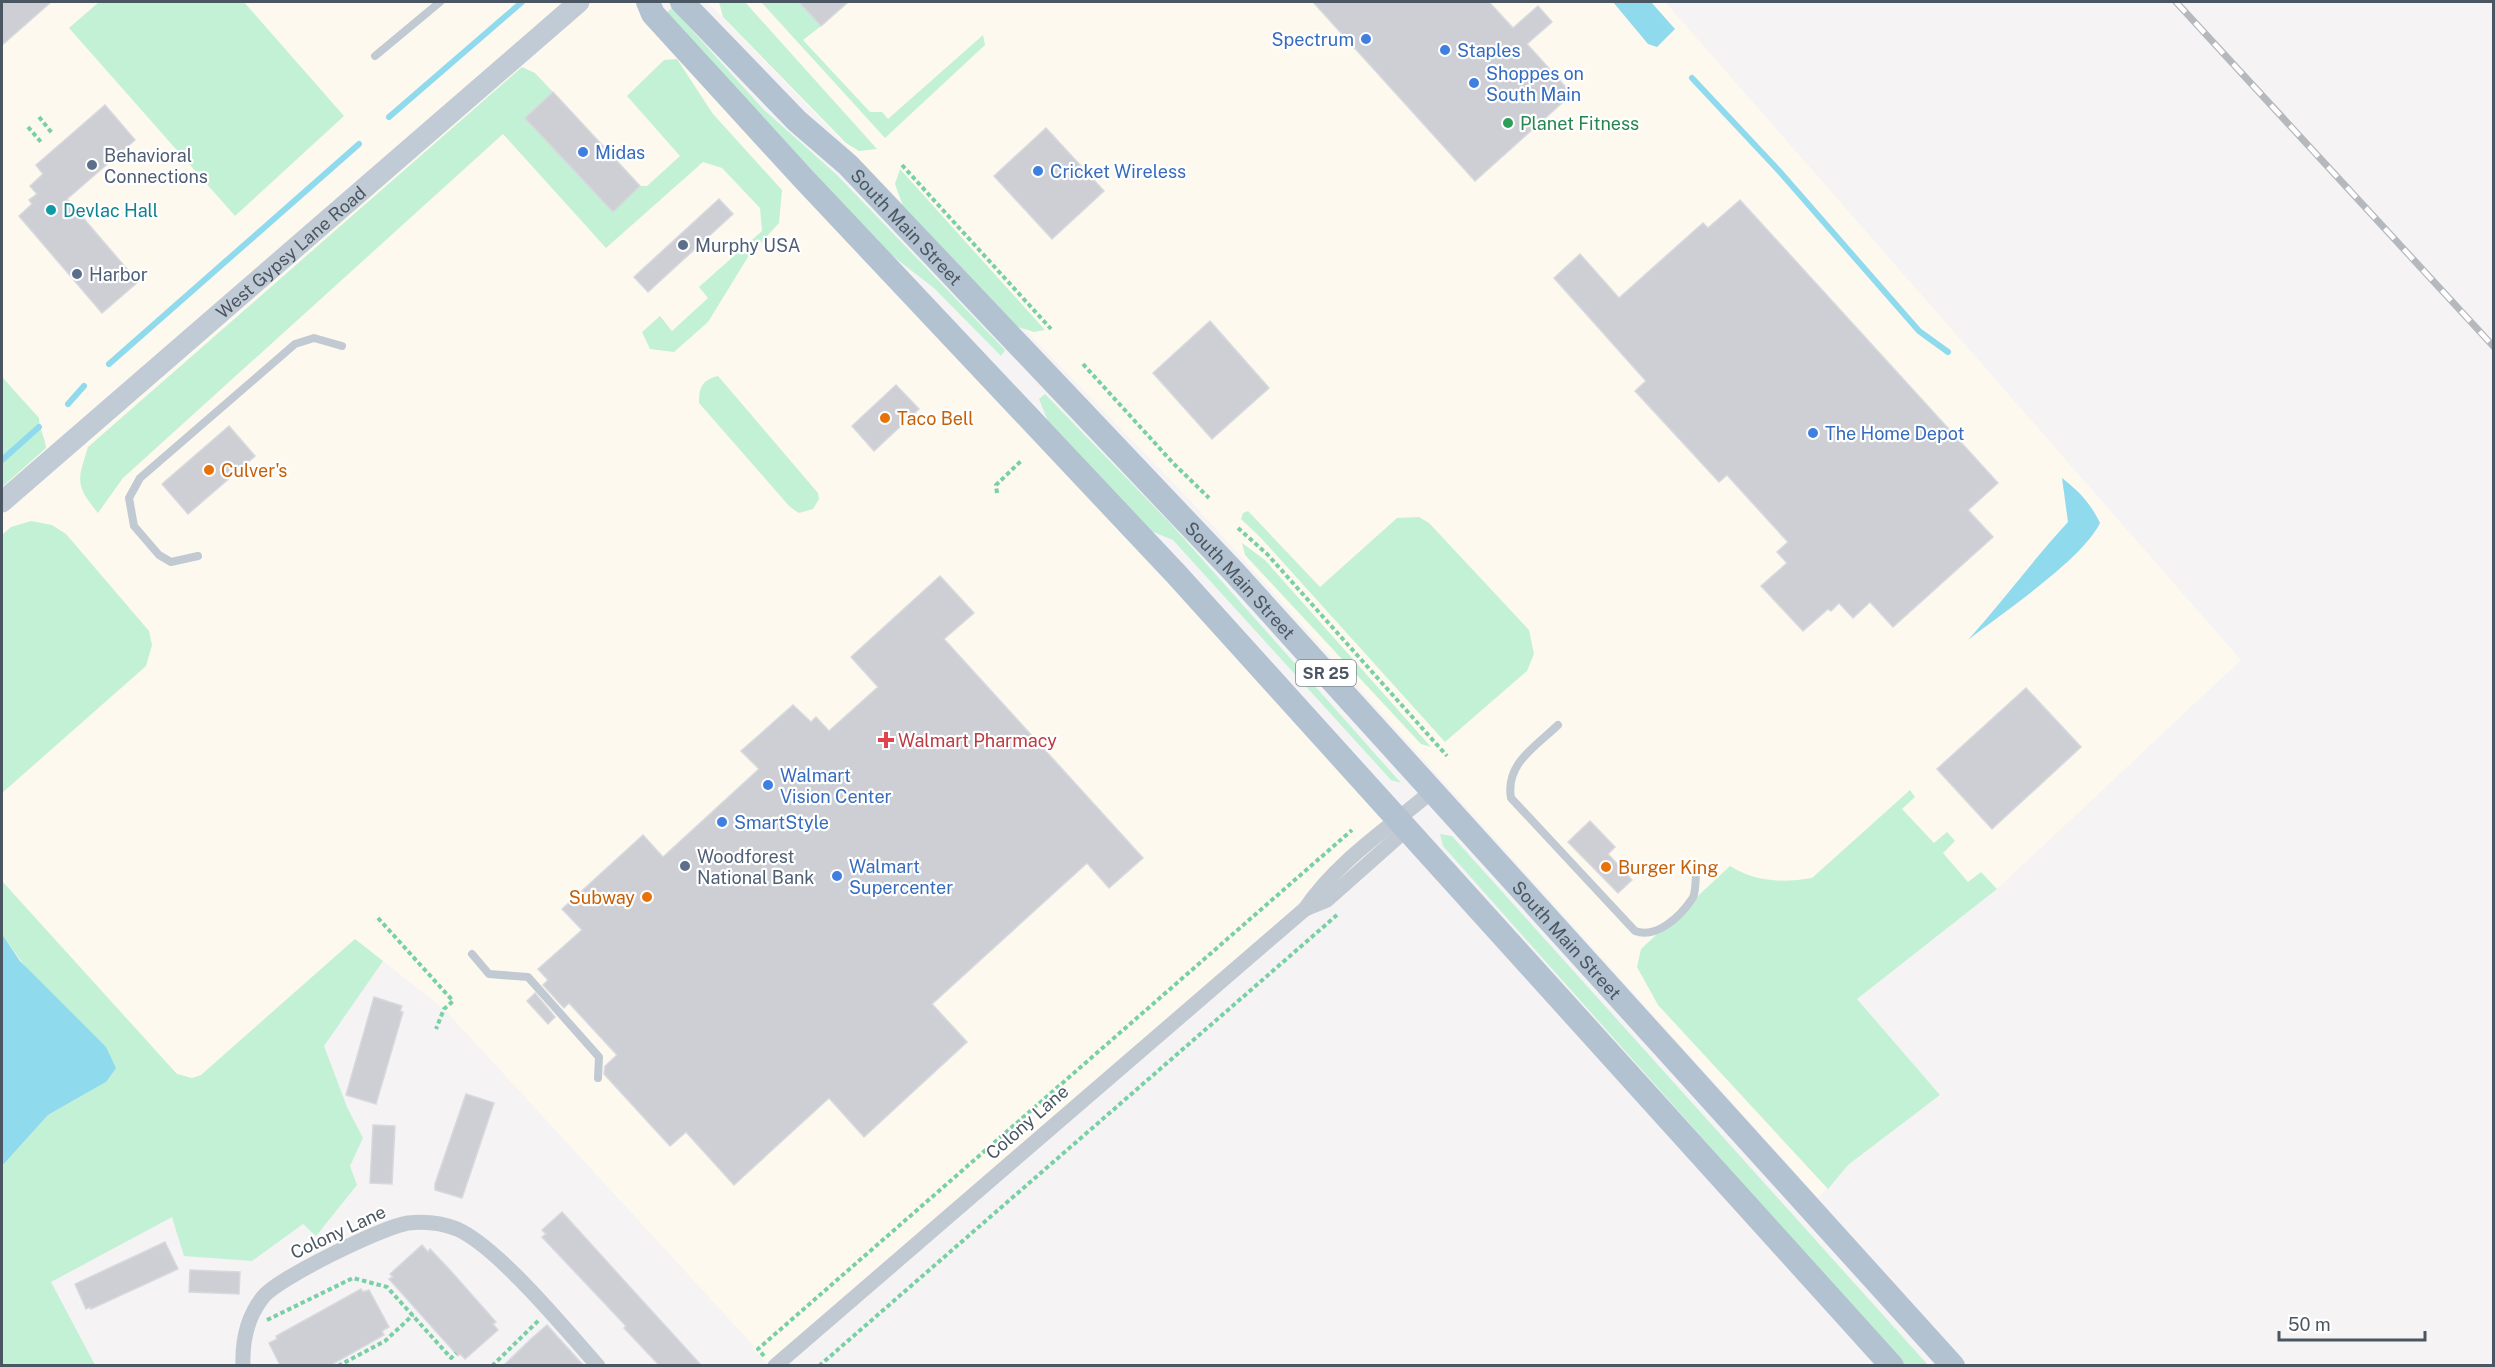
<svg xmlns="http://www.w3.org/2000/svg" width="2495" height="1367" viewBox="0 0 2495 1367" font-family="'Public Sans',sans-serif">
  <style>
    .commercial { fill: #fdf9ef }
    .green { fill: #c3f1d5 }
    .water { fill: #90daee }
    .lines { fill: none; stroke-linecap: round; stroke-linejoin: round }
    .stream { stroke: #90daee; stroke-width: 6 }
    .building { fill: #cdcfd5; stroke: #d7d9de; stroke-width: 1.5 }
    .path { stroke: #7ad0a6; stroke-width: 4; stroke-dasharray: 4.5 3; stroke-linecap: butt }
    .service { stroke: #c1cad2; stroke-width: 8 }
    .minor { stroke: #c1cad2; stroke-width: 15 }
    .secondary { stroke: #c1cbd6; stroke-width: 21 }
    .primary { stroke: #b3c2d1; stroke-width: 24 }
    .rail-casing { stroke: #b5b8bd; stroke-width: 7 }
    .rail { stroke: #fff; stroke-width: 4.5; stroke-dasharray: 14; stroke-linecap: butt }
    .shop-dot { fill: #3f7fe0; stroke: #fff; stroke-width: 2 }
    .leisure-dot { fill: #2e9e5b; stroke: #fff; stroke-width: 2 }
    .service-dot { fill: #5c6f8a; stroke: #fff; stroke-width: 2 }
    .culture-dot { fill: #0f9aa8; stroke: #fff; stroke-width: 2 }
    .food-dot { fill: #e8710a; stroke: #fff; stroke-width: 2 }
    .health-dot { fill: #e0444e; stroke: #fff; stroke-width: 2 }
    .labels { text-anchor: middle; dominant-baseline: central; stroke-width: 4.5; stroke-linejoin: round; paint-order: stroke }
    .shield { fill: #fff; stroke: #808990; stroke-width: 1.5 }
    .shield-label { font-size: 16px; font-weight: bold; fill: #4a5661 }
    .shop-label { font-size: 18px; fill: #366cbe; stroke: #fff; text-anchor: start }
    .leisure-label { font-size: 18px; fill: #27864d; stroke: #fff; text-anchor: start }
    .service-label { font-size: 18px; fill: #4e5e75; stroke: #fff; text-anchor: start }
    .culture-label { font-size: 18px; fill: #0d838f; stroke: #fff; text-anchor: start }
    .street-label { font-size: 18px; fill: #4a5661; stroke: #fff }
    .food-label { font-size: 18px; fill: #c56008; stroke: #fff; text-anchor: start }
    .health-label { font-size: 18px; fill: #be3a42; stroke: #fff; text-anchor: start }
  </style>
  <rect width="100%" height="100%" fill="#f5f3f3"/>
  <!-- commercial -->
  <g class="commercial">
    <path d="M2 2H648L1399 820 775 1365H768L752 1348 754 1346 444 1009 355 939 201 1075 140 1099 2 1201Z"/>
    <path d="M707 2H1665L2241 660 1997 889 1857 999 1940 1095 1848 1165 1818 1198 1186 496Z"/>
  </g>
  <!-- green -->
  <g class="green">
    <path d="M99 2H244L344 116 235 216 69 28Z"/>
    <path d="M719 2H745L877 149 859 151 846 143 723 17Z"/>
    <path d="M761 2H799L821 26 803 40 870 112H882L888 119 983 35 985 45 885 138Z"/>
    <path d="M672 8 763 109 837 175 1005 350 1001 356 934 288 890 254 666 13Z"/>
    <path d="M677 59 713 114 782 190 779 223 748 257 708 322 674 352 650 349 642 332 660 316 672 331 708 298 699 287 762 231 760 208 722 168 703 162 606 248 503 134 123 478 98 513C74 484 78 480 88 447L522 67 535 73 553 92 526 118 613 211 640 186H647L680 156 627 96 664 60Z"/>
    <path d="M900 169 1045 330 1034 332 1018 327 903 206 895 184Z"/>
    <path d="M718 376 818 493 819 499 813 509 799 513 790 507 699 403C699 387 702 380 718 376Z"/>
    <path d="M3 378 39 418C39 430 45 436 46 448L2 487Z"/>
    <path d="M1045 394 1170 523 1401 783 1391 780 1173 540 1151 531 1048 421 1039 399Z"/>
    <path d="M1248 511 1320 587 1397 518 1419 517 1429 523 1529 630 1534 654 1527 671 1445 742 1261 538 1241 519 1243 513Z"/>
    <path d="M31 521 52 525 66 534 149 631 152 645 146 666 2 793V535L11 527Z"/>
    <path d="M1242 543 1265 560 1431 747 1421 744 1245 555Z"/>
    <path d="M1910 790 1915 797 1902 809 1934 843 1947 832 1955 841 1943 853 1968 882 1981 872 1997 889 1857 999 1940 1095 1848 1165 1828 1189 1658 1005 1637 967 1641 949 1730 866C1756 882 1782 883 1812 878Z"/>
    <path d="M1440 834 1452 836 1928 1365H1904L1443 846Z"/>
    <path d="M2 881 177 1074 192 1078 201 1075 355 939 383 961 324 1046 347 1107 363 1138 350 1166 357 1185 316 1236 303 1224 252 1261 184 1256 172 1217 51 1282 95 1365H2V1166L48 1115 106 1082 2 934Z"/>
  </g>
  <!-- water -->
  <g class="water">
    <path d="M1613 2H1651L1675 29 1657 47 1648 44Z"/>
    <path d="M2062 478C2079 491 2091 504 2100 523 2082 560 2003 612 1968 640 2003 601 2033 560 2068 522Z"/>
    <path d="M2 934 20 961 106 1047 116 1068 106 1082 48 1115 2 1166Z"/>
  </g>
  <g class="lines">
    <!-- stream -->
    <g class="stream">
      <path d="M1692 78 1780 172 1919 331 1948 352"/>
      <path d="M389 117 522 2"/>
      <path d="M109 364 359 144"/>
      <path d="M68 404 84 386"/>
      <path d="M2 460 39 427"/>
    </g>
  </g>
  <!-- building -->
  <g class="building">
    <path d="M2 2H51L2 45Z"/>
    <path d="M799 2H848L821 26Z"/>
    <path d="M1313 2H1489L1513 28 1538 6 1552 22 1527 44 1572 94 1475 181Z"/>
    <path d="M553 92 640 186 613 212 525 118Z"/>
    <path d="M105 105 135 140 67 199 138 282 102 313 19 216 32 204 29 200 37 194 30 186 43 174 36 165Z"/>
    <path d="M1046 128 1104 191 1052 239 994 176Z"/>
    <path d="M719 199 733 214 648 292 634 277Z"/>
    <path d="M1740 200 1998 483 1968 510 1993 537 1893 627 1870 602 1853 618 1839 603 1831 611 1828 609 1803 631 1761 586 1787 563 1777 552 1788 542 1727 475 1719 482 1635 391 1646 381 1554 278 1580 254 1619 298 1703 223 1708 228Z"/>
    <path d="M1210 321 1269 388 1212 439 1153 373Z"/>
    <path d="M896 385 919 409 874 451 852 426Z"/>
    <path d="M229 426 255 456 188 514 162 484Z"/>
    <path d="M940 576 974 613 944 639 1143 858 1109 888 1087 863 932 1004 967 1042 864 1137 829 1098 734 1185 686 1132 670 1146 604 1074 605 1066 617 1055 569 1003 564 1008 543 985 548 980 538 969 582 930 562 909 643 835 663 857 759 769 741 751 793 705 811 722 816 717 829 731 878 687 851 657Z"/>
    <path d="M2026 688 2081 747 1992 829 1937 769Z"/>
    <path d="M1590 821 1615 847 1608 854 1632 880 1618 893 1568 842Z"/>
    <path d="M535 993 555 1017 548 1024 527 1001Z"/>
    <path d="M374 997 402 1006 400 1011 403 1012 376 1104 346 1095Z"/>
    <path d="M466 1094 494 1103 462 1198 435 1190V1184Z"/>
    <path d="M373 1125 395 1126 392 1184 370 1183Z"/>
    <path d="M562 1212 629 1286 701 1365H659L640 1345 624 1328 626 1326 542 1237 546 1234 542 1230Z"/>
    <path d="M165 1242 178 1269 91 1309 90 1307 86 1309 75 1284Z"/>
    <path d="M422 1245 428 1252 430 1249 449 1269 496 1322 493 1324 498 1330 465 1359 460 1354 458 1356 389 1279 393 1277 390 1274Z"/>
    <path d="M190 1270 240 1272 239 1294 189 1292Z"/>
    <path d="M361 1289 363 1292 369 1290 389 1327 382 1331 384 1335 331 1365H280L269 1343 277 1339 276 1336Z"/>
    <path d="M547 1325 583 1365H504L532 1338Z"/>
  </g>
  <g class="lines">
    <!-- path -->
    <g class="path">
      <path d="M39 117 52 133"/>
      <path d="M28 127 41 142"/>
      <path d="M902 165 1051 329"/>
      <path d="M1083 364 1173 463 1209 498"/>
      <path d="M997 493 996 485 1022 460"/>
      <path d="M1238 528 1268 555 1447 756"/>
      <path d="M378 918 453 1001 444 1009 436 1029"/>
      <path d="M267 1320 353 1278 387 1287 451 1358 456 1353"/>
      <path d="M764 1356 758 1349 1352 830"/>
      <path d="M338 1366 385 1341 413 1315"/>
      <path d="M492 1366 539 1320"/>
      <path d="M819 1366 1337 915"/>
    </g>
    <!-- service -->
    <g class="service">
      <path d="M375 56 440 2"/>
      <path d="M198 556 171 562 159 555 134 526 129 498 140 478 295 344 314 338 342 346"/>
      <path d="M1558 725C1535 747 1505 764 1511 798L1635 931C1656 939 1680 917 1692 899 1696 894 1695 883 1696 876"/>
      <path d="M472 954 489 974 528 977 599 1057 598 1078"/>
    </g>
    <!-- minor -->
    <g class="minor">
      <path d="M1305 909 1327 900 1407 829"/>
      <path d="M243 1366C242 1340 247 1317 263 1297 278 1278 383 1227 408 1223 424 1221 442 1223 457 1229 498 1247 566 1330 598 1366"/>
      <path d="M775 1366 1305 909C1337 861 1389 828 1432 791"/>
    </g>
    <!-- secondary -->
    <path class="secondary" id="s1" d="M2 502 579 2"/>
    <!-- primary -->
    <g class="primary">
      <path d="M648 2 653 14 803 178 1177 575 1892 1366"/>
      <path id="s2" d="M682 2 797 121 848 165 1234 572 1953 1366"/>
    </g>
    <defs>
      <path id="rail" d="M2176 2 2494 347"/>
    </defs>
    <!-- rail casing -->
    <use href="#rail" class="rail-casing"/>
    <!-- rail -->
    <use href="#rail" class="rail"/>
  </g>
  <!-- markers -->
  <g class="shop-dot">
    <circle cx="1366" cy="39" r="6"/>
    <circle cx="1445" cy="50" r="6"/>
    <circle cx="1474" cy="83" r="6"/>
    <circle cx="583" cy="152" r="6"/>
    <circle cx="1038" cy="171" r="6"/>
    <circle cx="1813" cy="433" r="6"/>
    <circle cx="768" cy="785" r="6"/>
    <circle cx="722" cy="822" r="6"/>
    <circle cx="837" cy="876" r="6"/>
  </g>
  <circle class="leisure-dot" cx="1508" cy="123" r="6"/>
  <g class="service-dot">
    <circle cx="92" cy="165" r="6"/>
    <circle cx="683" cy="245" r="6"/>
    <circle cx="77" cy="274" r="6"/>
    <circle cx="685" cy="866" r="6"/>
  </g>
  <circle class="culture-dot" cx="51" cy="210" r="6"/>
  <g class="food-dot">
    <circle cx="885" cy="418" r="6"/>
    <circle cx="209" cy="470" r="6"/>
    <circle cx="1606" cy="867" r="6"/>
    <circle cx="647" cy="897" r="6"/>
  </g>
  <path class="health-dot" d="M883 731h6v6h6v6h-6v6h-6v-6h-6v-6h6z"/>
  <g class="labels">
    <!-- shield labels -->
    <rect class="shield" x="1296" y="660" width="60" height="26" rx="4.5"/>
    <g class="shield-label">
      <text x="1326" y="673">SR 25</text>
    </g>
    <!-- shop labels -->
    <g class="shop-label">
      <text x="1354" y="39" text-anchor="end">Spectrum</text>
      <text x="1457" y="50">Staples</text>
      <text x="1486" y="73">Shoppes on<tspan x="1486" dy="21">South Main</tspan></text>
      <text x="595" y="152">Midas</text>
      <text x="1050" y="171">Cricket Wireless</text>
      <text x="1825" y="433">The Home Depot</text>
      <text x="780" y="775">Walmart<tspan x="780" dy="21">Vision Center</tspan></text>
      <text x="734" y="822">SmartStyle</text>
      <text x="849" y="866">Walmart<tspan x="849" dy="21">Supercenter</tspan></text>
    </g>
    <!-- leisure labels -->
    <g class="leisure-label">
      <text x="1520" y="123">Planet Fitness</text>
    </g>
    <!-- service labels -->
    <g class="service-label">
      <text x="104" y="155">Behavioral<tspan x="104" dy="21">Connections</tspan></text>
      <text x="695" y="245">Murphy USA</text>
      <text x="89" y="274">Harbor</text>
      <text x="697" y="856">Woodforest<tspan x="697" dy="21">National Bank</tspan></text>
    </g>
    <!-- culture labels -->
    <g class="culture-label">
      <text x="63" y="210">Devlac Hall</text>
    </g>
    <!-- street labels -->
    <g class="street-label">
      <text stroke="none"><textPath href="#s2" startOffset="318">South Main Street</textPath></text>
      <text stroke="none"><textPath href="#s1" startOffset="382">West Gypsy Lane Road</textPath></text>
      <text stroke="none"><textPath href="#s2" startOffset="804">South Main Street</textPath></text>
      <text stroke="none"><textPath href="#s2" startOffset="1290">South Main Street</textPath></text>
      <text transform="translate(1027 1122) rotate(-41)">Colony Lane</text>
      <text transform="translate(338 1232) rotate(-25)">Colony Lane</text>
    </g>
    <!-- food labels -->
    <g class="food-label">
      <text x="897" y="418">Taco Bell</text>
      <text x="221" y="470">Culver's</text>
      <text x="1618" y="867">Burger King</text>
      <text x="635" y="897" text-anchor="end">Subway</text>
    </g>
    <!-- health labels -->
    <g class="health-label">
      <text x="898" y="740">Walmart Pharmacy</text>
    </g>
  </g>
  <!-- border -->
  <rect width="2495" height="1367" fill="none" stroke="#4a5661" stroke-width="6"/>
  <!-- scale -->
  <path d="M2279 1331v9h146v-9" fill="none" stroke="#4a5661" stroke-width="3"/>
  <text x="2288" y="1331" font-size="18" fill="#4a5661" stroke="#ffffff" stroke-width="4.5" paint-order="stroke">50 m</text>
</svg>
